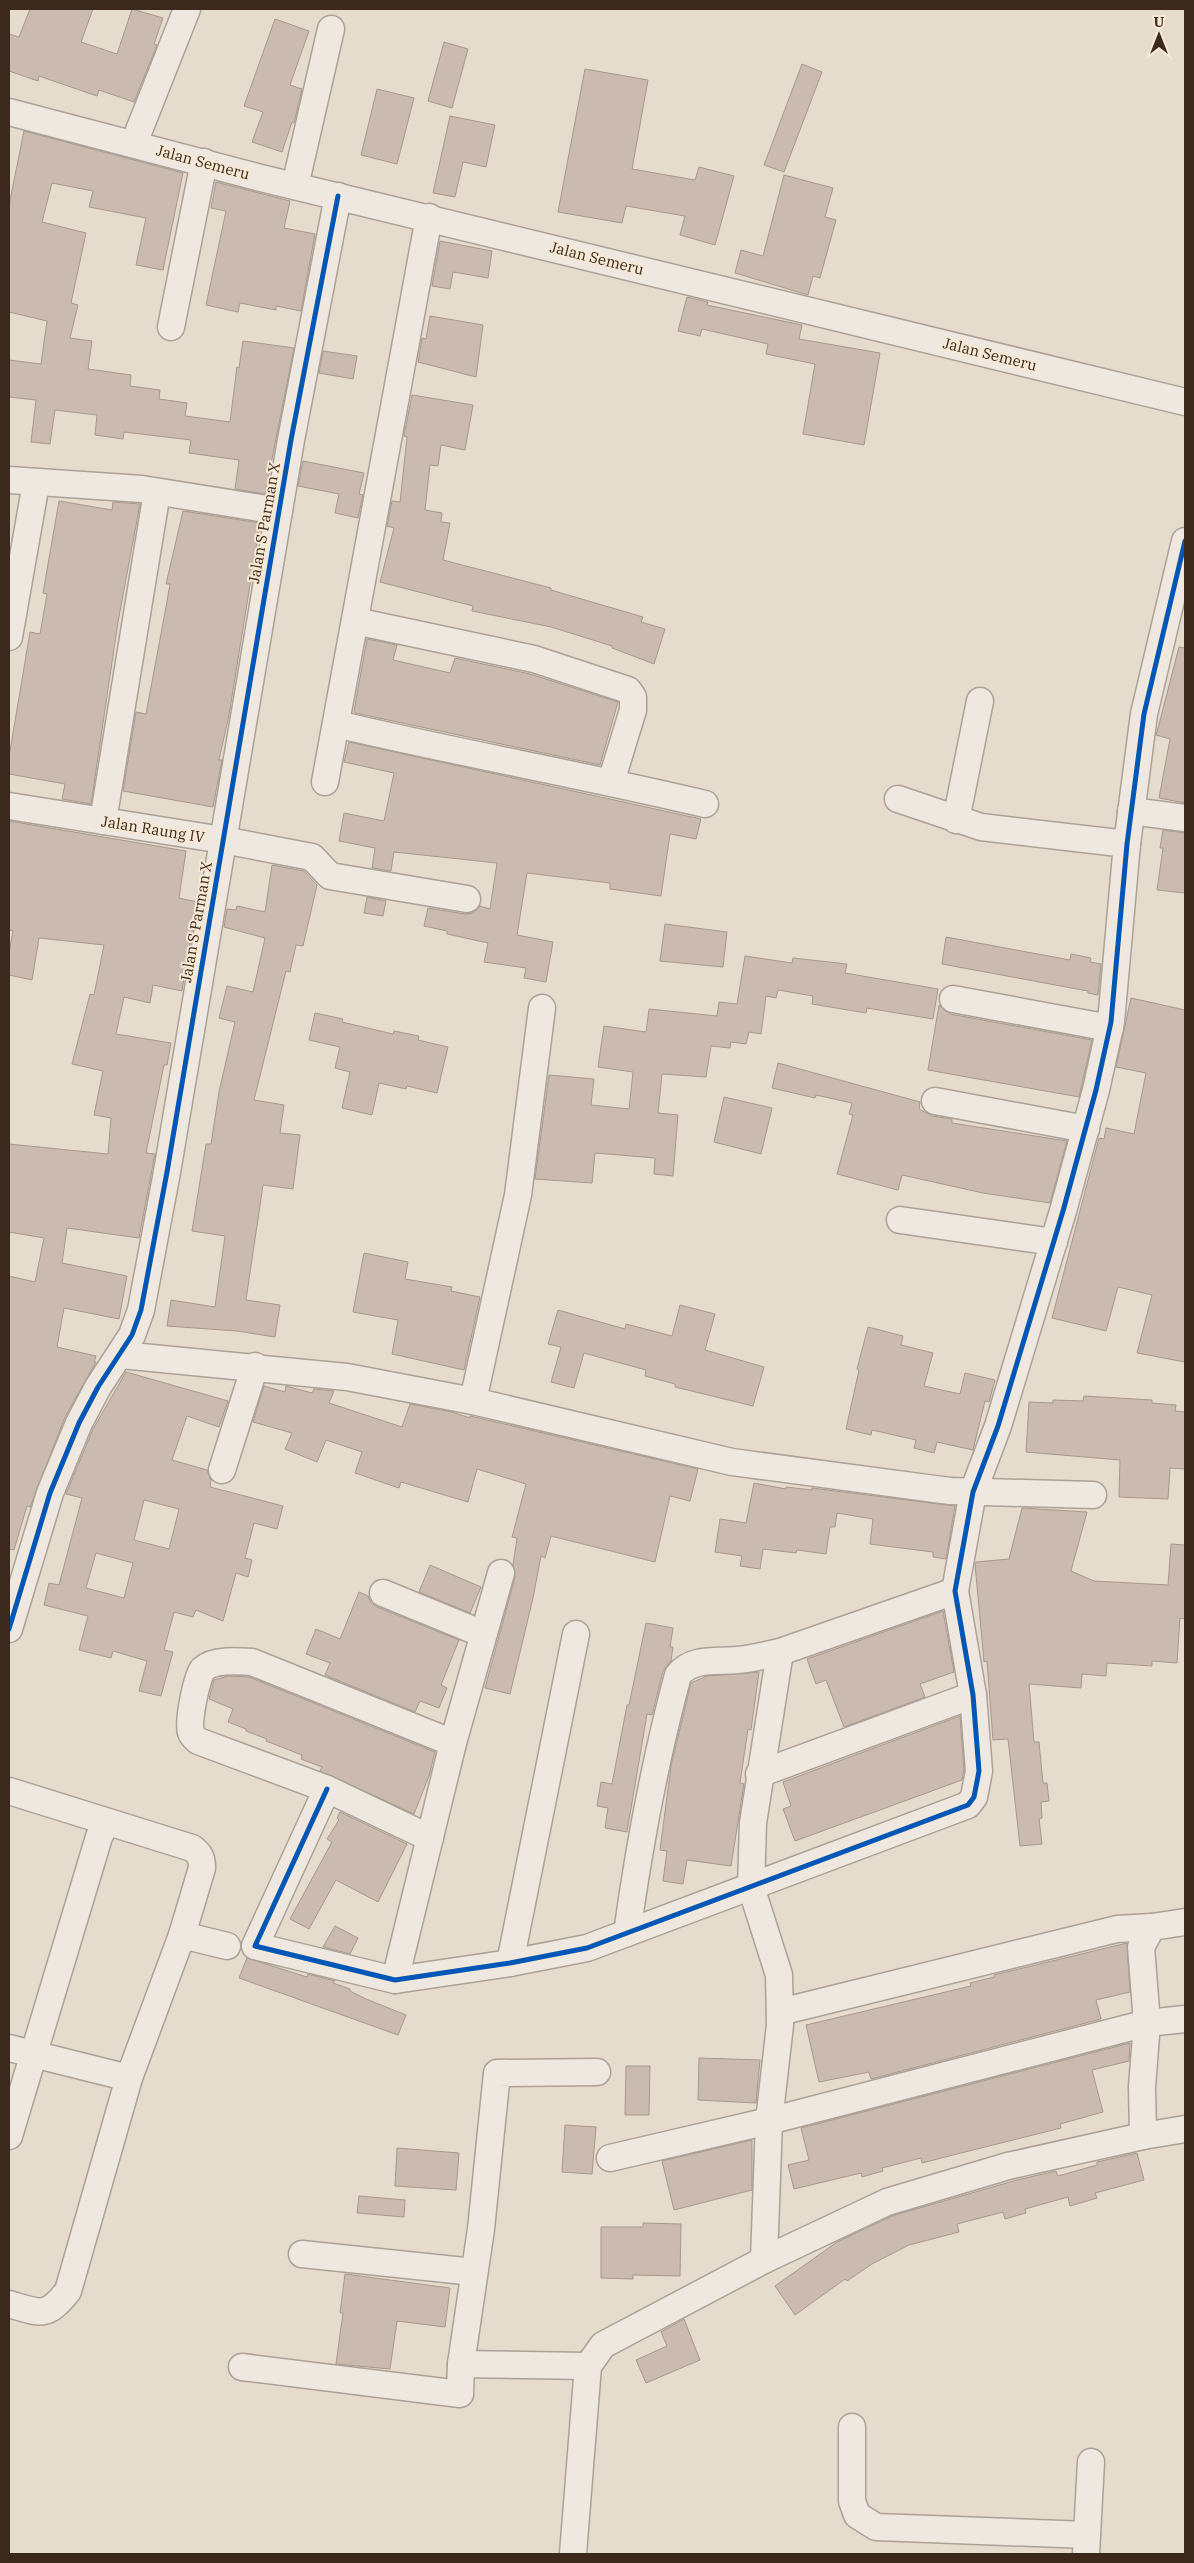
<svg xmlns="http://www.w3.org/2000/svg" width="1194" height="2563" viewBox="0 0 1194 2563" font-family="'IBM Plex Serif',serif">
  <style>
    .building { fill: #cabaaf; stroke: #a7978d; fill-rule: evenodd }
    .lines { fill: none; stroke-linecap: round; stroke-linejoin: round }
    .minor-casing { stroke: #aba196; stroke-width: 29 }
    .minor { stroke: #eee8e0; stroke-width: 26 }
    .cycleway-casing { stroke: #f7e9d4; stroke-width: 8 }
    .cycleway { stroke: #0057b8; stroke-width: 5 }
    .labels { text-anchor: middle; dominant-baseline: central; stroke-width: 4; stroke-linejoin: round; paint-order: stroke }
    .street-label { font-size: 15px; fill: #3b291e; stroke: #f7e9d4 }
  </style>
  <rect width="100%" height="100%" fill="#e6dcce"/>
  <!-- building -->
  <g class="building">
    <path d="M30 9H93L81 42 117 54 132 9 163 18 154 44 157 45 134 102 99 90 97 96 39 76 38 81 9 71V34L19 37Z"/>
    <path d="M275 19 309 31 290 85 302 89 294 123 292 122 282 152 252 142 263 112 244 106Z"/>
    <path d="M444 42 468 49 452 108 428 101Z"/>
    <path d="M802 64 822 72 784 172 764 165Z"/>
    <path d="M585 69 648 80 632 169 695 180 699 167 734 176 715 245 680 235 685 216 626 206 622 223 558 212Z"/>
    <path d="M377 89 414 98 397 164 361 155Z"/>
    <path d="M450 116 495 125 486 167 463 162 455 197 433 193Z"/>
    <path d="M24 131 183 173 163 270 136 265 146 218 89 207 93 191 52 183 42 222 86 233 71 303 78 305 70 338 92 341 88 369 131 375 130 386 160 390 159 399 187 403 185 416 230 422 237 367 239 368 243 341 294 348 265 494 235 489 239 460 189 453 191 440 124 432 123 439 95 435 97 415 55 410 50 444 31 442 36 400 9 397V360L41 364 47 321 9 312V205Z"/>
    <path d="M784 175 833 188 825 217 836 220 820 278 813 276 808 295 735 273 741 250 763 256Z"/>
    <path d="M216 182 290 201 284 228 315 234 301 311 276 306V310L240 303 238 312 206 305 226 211 211 208Z"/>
    <path d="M440 241 492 251 488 278 453 272 450 289 432 286Z"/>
    <path d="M687 297 708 302 707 305 802 325 799 339 880 353 864 445 803 434 815 364 766 354 768 344 702 329 700 336 678 331Z"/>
    <path d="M430 316 483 325 476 377 418 362 422 338 426 339Z"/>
    <path d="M323 351 357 356 353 379 319 373Z"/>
    <path d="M412 395 473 405 465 450 441 445 438 466 430 465 425 510 442 513 441 522 450 523 443 560 551 588V590L643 617 641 622 665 629 654 664 612 648V646L551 627 472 611 473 606 380 582 394 528 387 526 392 501 400 502 407 437 404 436Z"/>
    <path d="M303 461 364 473 359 494 363 495 358 518 335 513 339 494 298 486Z"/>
    <path d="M59 501 112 510 113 502 140 504 118 622 91 804 62 799 65 784 9 774V757L30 632 40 634 47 594 43 593Z"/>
    <path d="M183 511 260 523 229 715 219 760H222L213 807 123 791 136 712 146 714 166 607 170 584H166Z"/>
    <path d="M367 639 397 645 393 660 450 673 455 658 530 674 618 702 600 765 355 713 354 711Z"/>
    <path d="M1179 647 1185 648V803L1159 798 1170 739 1156 735 1157 732Z"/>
    <path d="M349 742 701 819 696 839 670 834 661 896 610 889V883L527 873 517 935 553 942 546 982 524 978 526 968 484 962 488 943 447 934V931L424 926 428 908 465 914 473 913 480 906 490 909 497 863 394 852 391 871 372 868 375 848 339 841 344 813 384 821 394 773 344 762Z"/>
    <path d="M9 821 186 851 179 898 197 902 182 991 153 985 150 1003 124 997 116 1034 171 1043 167 1065H164L146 1153 155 1154 139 1238 67 1228 62 1263 127 1276 119 1319 64 1308 57 1347 96 1356 94 1362H96L65 1417 30 1507 27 1506 14 1550 9 1549V1276L35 1282 44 1238 9 1232V1144L108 1154 111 1118 94 1115 103 1071 72 1064 90 994 94 995 104 945 39 938 32 980 9 975V953L13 931 9 930Z"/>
    <path d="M1163 830 1185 833V893L1157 890 1163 848H1160Z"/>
    <path d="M272 865 304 871 317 885 303 946 296 945 290 972 286 971 254 1100 284 1105 280 1133 300 1135 293 1189 263 1185 246 1300 280 1305 275 1337 237 1331 167 1326 171 1300 215 1307 225 1236 192 1231 206 1144H211L219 1092 235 1022 219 1018 227 986 253 992 265 938 224 927 227 909 236 910 237 906 265 912Z"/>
    <path d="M367 897 386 901 383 916 364 913Z"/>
    <path d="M665 924 727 932 723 967 660 961Z"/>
    <path d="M946 937 1070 960 1071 954 1091 958 1090 962 1101 964 1098 995 1088 993V991L942 964Z"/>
    <path d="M745 956 792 963 793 958 847 964 845 973 938 989 933 1019 867 1008 866 1013 812 1004 813 996 778 990 776 998 766 996 761 1034 749 1032 746 1044 731 1042 730 1048 711 1046 706 1077 662 1074 658 1113 678 1115 673 1176 654 1174 655 1158 595 1153 592 1183 535 1179 549 1075 594 1079 591 1105 629 1109 633 1072 598 1067 604 1026 646 1032 649 1009 717 1016 719 1002 737 1004Z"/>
    <path d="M1131 998 1185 1010V1362L1137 1353 1152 1295 1118 1287 1106 1331 1052 1318 1099 1138 1104 1139 1106 1128 1134 1134 1146 1073 1116 1067Z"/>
    <path d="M939 1005 950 1014 1092 1040 1079 1097 928 1070Z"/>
    <path d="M315 1013 343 1019 342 1022 393 1034 394 1031 419 1036 418 1040 448 1047 437 1093 407 1086 406 1089 379 1083 372 1115 342 1108 350 1072 335 1068 340 1047 309 1040Z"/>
    <path d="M778 1063 920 1102 919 1109 932 1116 952 1119V1123L1067 1141 1050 1203 983 1193 902 1175 898 1190 837 1174 853 1115 849 1114 852 1103 816 1095 815 1098 772 1088Z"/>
    <path d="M724 1097 772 1108 761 1154 714 1142Z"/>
    <path d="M364 1253 408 1262 405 1279 452 1287 451 1291 480 1297 464 1370 392 1354 398 1320 353 1312Z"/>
    <path d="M680 1305 715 1314 705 1350 764 1367 753 1406 675 1387V1384L645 1376 646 1370 584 1353 574 1388 551 1382 561 1347 548 1344 558 1310 625 1329 626 1324 672 1336Z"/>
    <path d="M868 1327 903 1336 901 1345 933 1353 924 1386 960 1394 965 1373 995 1380 989 1402 985 1401 973 1450 937 1442 934 1453 914 1448 916 1440 872 1430 871 1435 846 1429 859 1370 857 1369Z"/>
    <path d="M126 1372 228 1401 219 1427 187 1416 172 1460 207 1470 211 1480 210 1487 283 1506 277 1529 254 1523 245 1558 252 1560 248 1577 236 1573 223 1621 196 1610 193 1617 174 1612 164 1650 173 1652 161 1696 139 1691 147 1661 113 1651 111 1658 79 1650 88 1616 44 1605 49 1583 59 1585 82 1498 66 1494 93 1429ZM144 1500 179 1509 169 1549 134 1540ZM96 1553 133 1563 124 1598 86 1588Z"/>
    <path d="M264 1386 285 1392 286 1386 312 1393 314 1389 334 1391 329 1403 402 1427 410 1404 452 1412 470 1418V1416L698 1469 690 1501 670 1496 655 1562 551 1536 545 1558 541 1556 533 1598 510 1694 485 1688 515 1577 513 1565 517 1538 512 1537 526 1484 477 1469 468 1502 401 1482 399 1488 355 1473 362 1452 326 1440 317 1462 285 1449 292 1433 253 1422Z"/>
    <path d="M1084 1396 1152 1400V1403L1176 1405 1175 1411 1185 1412V1469L1170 1468 1168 1499 1119 1497 1120 1460 1026 1452 1029 1402 1053 1403V1400L1083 1401Z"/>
    <path d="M754 1483 786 1489V1487L812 1490V1488L955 1506 946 1559 933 1557V1552L870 1544 873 1519 837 1513 835 1527H830L826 1554 797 1550 796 1553 763 1549 760 1569 740 1566 742 1556 715 1552 720 1519 746 1523Z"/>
    <path d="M1022 1508 1087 1512 1071 1571 1094 1581 1168 1585 1171 1544 1185 1545V1619L1180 1618 1177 1663 1152 1661V1666L1107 1663 1106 1676 1082 1674 1081 1688 1029 1684 1034 1742H1039L1043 1783H1047L1049 1801 1041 1802 1042 1818 1039 1819 1042 1844 1020 1846 1008 1739 993 1740 987 1661 984 1662 975 1564 976 1562 1009 1559Z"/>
    <path d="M430 1565 481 1587 470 1613 419 1592Z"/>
    <path d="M359 1592 368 1596 371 1603 377 1607 459 1640 441 1685 447 1688 439 1708 420 1701 415 1712 325 1675 330 1663 306 1654 316 1629 340 1639Z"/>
    <path d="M943 1611 954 1672 920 1684 925 1697 844 1727 826 1680 816 1684 807 1659Z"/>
    <path d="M646 1623 673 1628 670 1647H673L671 1661 663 1671 652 1715 647 1714 627 1832 605 1828 608 1808 597 1806 601 1782 612 1784 627 1705H629Z"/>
    <path d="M759 1672 751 1730 748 1729 740 1783 744 1784 731 1866 687 1860 683 1884 663 1881 667 1851 660 1850 671 1766 691 1683 707 1676Z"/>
    <path d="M228 1676 249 1677 435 1752 429 1776 414 1814 320 1771 322 1767 301 1759 302 1755 266 1741 267 1739 246 1731V1729L228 1722 233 1709 209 1699 214 1680Z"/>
    <path d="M960 1716 964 1770 962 1780 795 1841 783 1809 791 1806 783 1782Z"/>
    <path d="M340 1812 407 1844 378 1902 336 1880 309 1929 290 1919 332 1842 327 1839 339 1820 337 1818Z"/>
    <path d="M335 1926 358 1938 350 1954 323 1947Z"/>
    <path d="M1127 1943 1130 1992 1096 2000 1101 2019 871 2079 869 2072 819 2082 806 2025 971 1986 970 1983 994 1977V1975Z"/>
    <path d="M247 1958 307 1977 308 1974 335 1981 333 1983 350 1989V1991L366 1999 406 2015 398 2035 239 1978Z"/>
    <path d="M1130 2043 1129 2061 1092 2070 1103 2112 1060 2124 1061 2128 953 2155 922 2163 921 2158 882 2168 883 2171 862 2177 861 2173 794 2189 788 2165 809 2160 801 2128Z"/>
    <path d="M699 2058 760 2060 756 2103 698 2100Z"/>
    <path d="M626 2066H650L649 2115H625Z"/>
    <path d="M565 2125 596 2127 592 2174 562 2172Z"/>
    <path d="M752 2140V2190L674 2210 662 2161Z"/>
    <path d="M397 2148 459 2153 456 2190 395 2186Z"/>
    <path d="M1137 2153 1144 2180 1095 2193 1097 2198 1070 2206 1068 2197 1025 2209 1026 2213 1005 2219 1003 2212 957 2224 959 2232 909 2245 872 2264 847 2281 845 2279 795 2315 775 2286 837 2242 892 2216 1017 2180 1056 2171 1058 2176 1097 2165V2162Z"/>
    <path d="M359 2196 405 2200 404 2217 357 2213Z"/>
    <path d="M643 2223 681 2224 680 2276 633 2275V2279L601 2278V2227H643Z"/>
    <path d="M345 2274 450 2288 445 2327 397 2321 390 2369 336 2364 343 2313H340Z"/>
    <path d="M684 2319 700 2360 646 2383 636 2360 667 2346 661 2332Z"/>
  </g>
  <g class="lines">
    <defs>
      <g id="minor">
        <path d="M9 112 257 177 1185 402"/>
        <path d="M134 143 187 9"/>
        <path d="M295 186 331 29"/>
        <path d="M171 327 204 162"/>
        <path d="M9 480 142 489 279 511"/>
        <path d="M355 621 534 659 628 690 633 697V710L611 782"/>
        <path d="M9 637 36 483"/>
        <path d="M336 724C459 753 583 775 705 804"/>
        <path d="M325 782 429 217"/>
        <path d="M898 799 981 827 1127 844"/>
        <path d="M9 806 223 840 312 857 330 876 467 899"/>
        <path d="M1131 811 1185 818"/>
        <path d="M956 820 980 701"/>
        <path d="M103 821 157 492"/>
        <path d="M953 999 1110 1028"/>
        <path d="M935 1101 1086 1129"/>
        <path d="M900 1220 1054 1242"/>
        <path d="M121 1355 347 1377 473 1401 732 1462 950 1491 1093 1495"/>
        <path d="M473 1401 518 1195 542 1008"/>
        <path d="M222 1470 255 1366"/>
        <path d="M383 1593 483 1634"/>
        <path d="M9 1629 50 1493 79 1423 98 1387 132 1335 141 1310 167 1172 291 440 338 196"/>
        <path d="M759 1774 973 1695"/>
        <path d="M327 1789 255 1946 395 1980 510 1963 587 1948 968 1805 974 1797 979 1771 973 1695 955 1591 973 1492 998 1426 1063 1211 1096 1090 1111 1022 1127 844 1144 714 1185 541"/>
        <path d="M9 1791 192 1848C200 1854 202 1858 202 1868L182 1935 129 2078 68 2291C46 2319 40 2313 9 2304"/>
        <path d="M430 1838 327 1789 198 1741C195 1738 192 1736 191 1732 187 1724 197 1675 203 1669 214 1659 239 1661 252 1662L453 1743"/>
        <path d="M627 1933C639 1847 655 1760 678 1675 693 1657 716 1662 737 1660 752 1659 766 1655 780 1652L955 1591"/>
        <path d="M182 1935 227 1946"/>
        <path d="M510 1963 576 1634"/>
        <path d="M395 1980 453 1743 501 1573"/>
        <path d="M780 2012 1117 1929 1152 1927"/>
        <path d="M9 2048 129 2078"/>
        <path d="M9 2136 99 1837 106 1822"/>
        <path d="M1143 2136 1142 2087 1147 2023 1141 1947 1152 1927 1185 1922"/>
        <path d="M610 2158 769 2121 1147 2023 1185 2019"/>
        <path d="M302 2254 474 2272"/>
        <path d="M764 2260 769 2121 780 2025 779 1975 751 1887 753 1823 780 1652"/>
        <path d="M461 2364 588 2366"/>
        <path d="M242 2367 460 2394 461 2364 481 2229 497 2073 597 2072"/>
        <path d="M852 2427V2501L857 2515 876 2527 1087 2535"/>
        <path d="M573 2554 588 2366 603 2345 764 2260 887 2202 1008 2166 1143 2136 1185 2129"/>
        <path d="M1086 2554 1091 2462"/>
      </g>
    </defs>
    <!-- minor casing -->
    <use href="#minor" class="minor-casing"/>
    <!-- minor -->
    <use href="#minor" class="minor"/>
    <defs>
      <g id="cycleway">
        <path d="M9 1629 50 1493 79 1423 98 1387 132 1335 141 1310 167 1172 291 440 338 196"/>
        <path d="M327 1789 255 1946 395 1980 510 1963 587 1948 968 1805 974 1797 979 1771 973 1695 955 1591 973 1492 998 1426 1063 1211 1096 1090 1111 1022 1127 844 1144 714 1185 541"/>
      </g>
    </defs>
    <!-- cycleway casing -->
    <use href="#cycleway" class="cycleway-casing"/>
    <!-- cycleway -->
    <use href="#cycleway" class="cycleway"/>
  </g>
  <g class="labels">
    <!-- street labels -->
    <g class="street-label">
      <text transform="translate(203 162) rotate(15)">Jalan Semeru</text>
      <text transform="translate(597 258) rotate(14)">Jalan Semeru</text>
      <text transform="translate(990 354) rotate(14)">Jalan Semeru</text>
      <text transform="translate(264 523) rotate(-80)">Jalan S Parman X</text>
      <text transform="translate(153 829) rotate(9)">Jalan Raung IV</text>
      <text transform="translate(196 922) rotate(-80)">Jalan S Parman X</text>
    </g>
  </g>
  <!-- border -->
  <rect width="1194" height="2563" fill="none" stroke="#3b291e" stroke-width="20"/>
  <!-- north arrow -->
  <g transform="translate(1159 35)" stroke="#f7e9d4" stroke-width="4" paint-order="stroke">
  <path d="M0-4L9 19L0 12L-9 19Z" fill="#3b291e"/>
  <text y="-8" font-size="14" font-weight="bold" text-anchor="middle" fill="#3b291e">U</text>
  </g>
</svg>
